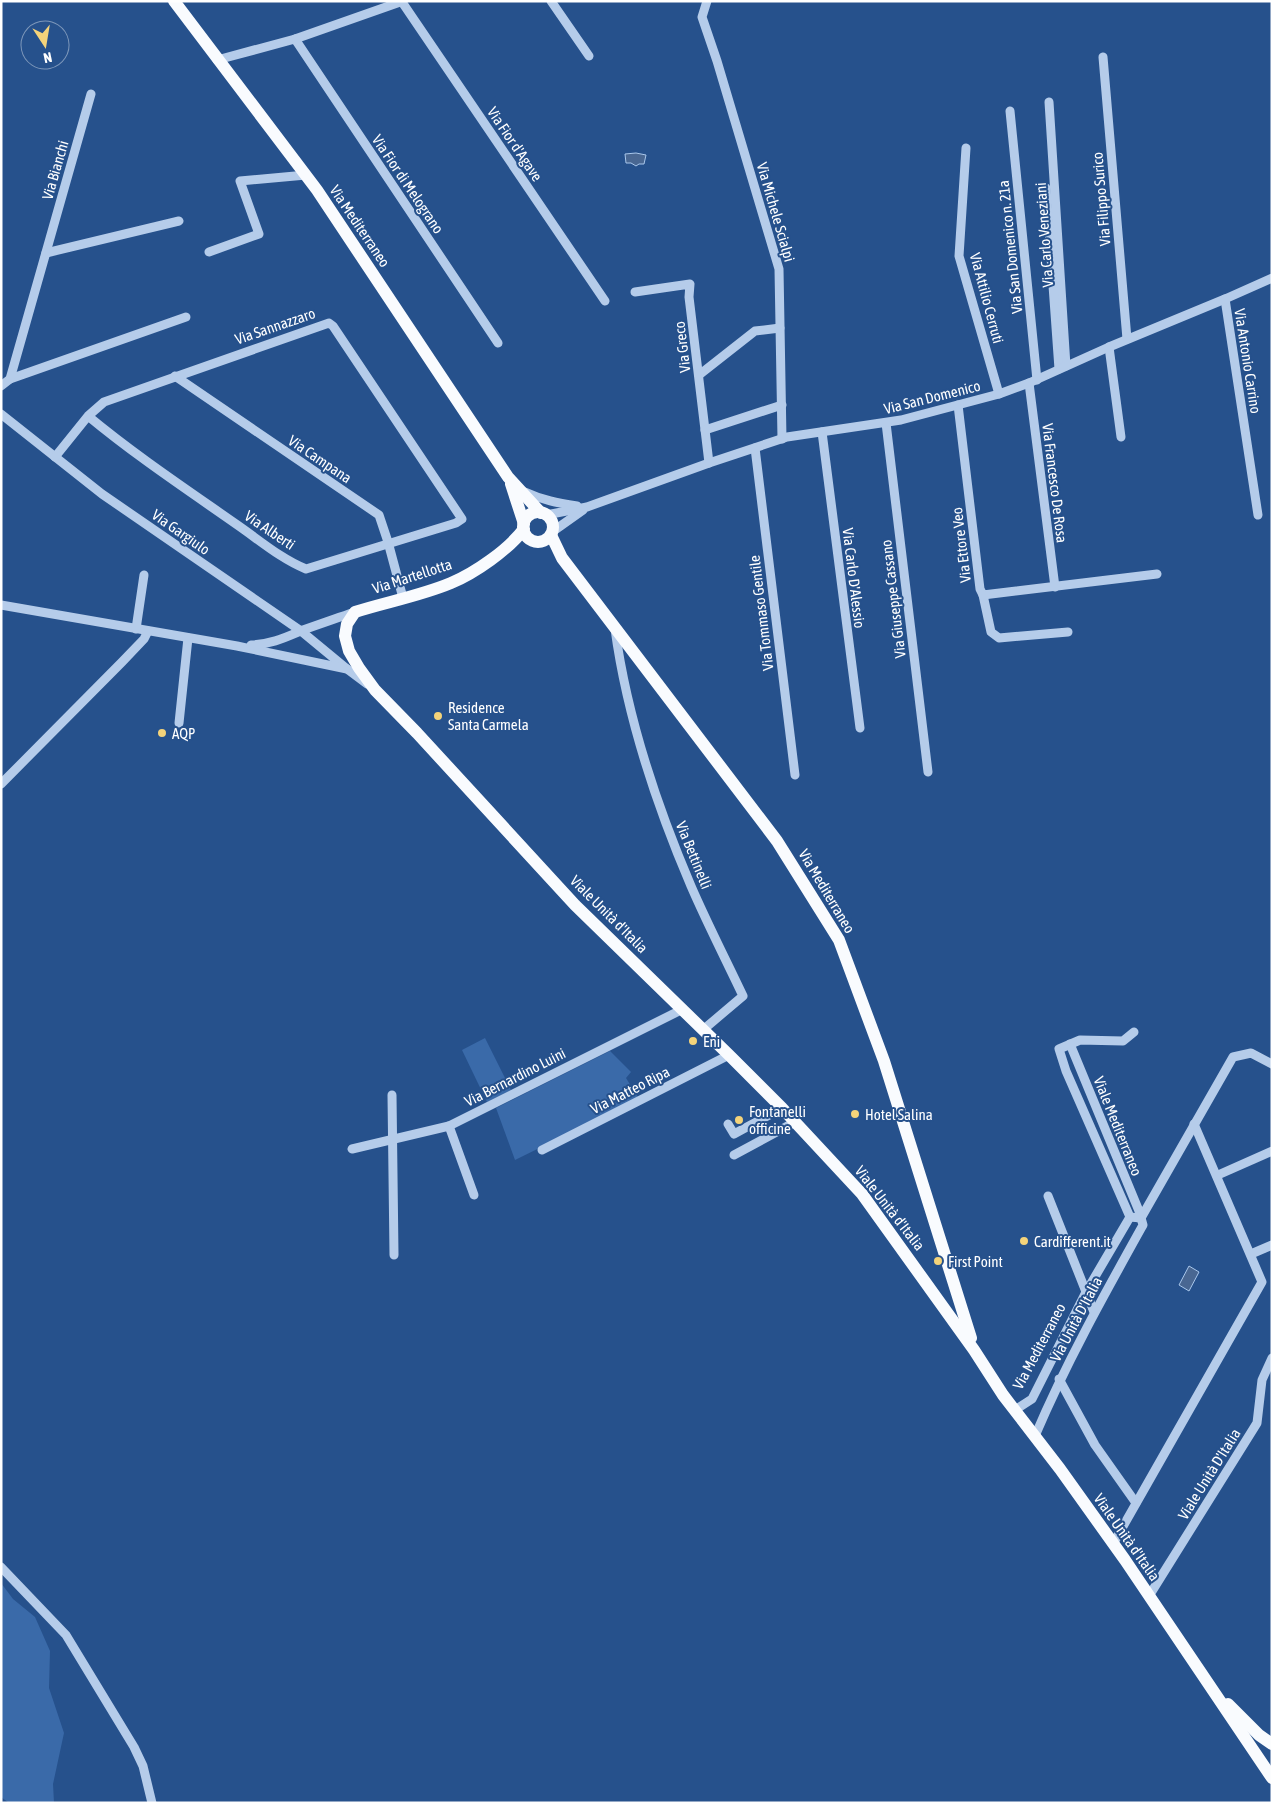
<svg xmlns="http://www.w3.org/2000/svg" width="1273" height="1804" viewBox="0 0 1273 1804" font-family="'Asap Condensed',sans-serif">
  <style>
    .green { fill: #3a6aa9 }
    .water { fill: #496792; stroke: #a9c7eb }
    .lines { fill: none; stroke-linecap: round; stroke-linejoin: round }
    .minor { stroke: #b5ccea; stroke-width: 9 }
    .major { stroke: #f9fbfe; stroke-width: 12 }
    .poi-dot { fill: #f4d37a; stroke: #26518c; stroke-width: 2 }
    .labels { text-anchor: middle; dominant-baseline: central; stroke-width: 4; stroke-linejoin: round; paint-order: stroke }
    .street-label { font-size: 15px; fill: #fff; stroke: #26518c }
    .poi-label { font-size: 15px; fill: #fff; stroke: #26518c; text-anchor: start }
  </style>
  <rect width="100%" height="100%" fill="#26518c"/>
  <!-- green -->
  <g class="green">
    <path d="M485 1038 511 1090 487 1102 462 1050Z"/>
    <path d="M610 1051 631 1072 626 1078 639 1099 515 1160 496 1108Z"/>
    <path d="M1 1583 13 1599 35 1617 50 1651 49 1688 64 1733 53 1784 54 1803H9L1 1797Z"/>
  </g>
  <!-- water -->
  <g class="water">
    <path d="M636 153 646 155 644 164H639L636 166 631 163H626L625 154Z"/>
    <path d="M1189 1266 1199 1272 1189 1291 1179 1285Z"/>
  </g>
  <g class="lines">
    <!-- minor -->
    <g class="minor">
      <path d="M551 1 589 56"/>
      <path d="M707 1 702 17 717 61 779 269 782 439"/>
      <path d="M402 2 605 301"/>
      <path d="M295 39 498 343"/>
      <path d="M1103 57 1127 339"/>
      <path d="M217 60 295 39 403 1"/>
      <path d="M1049 102 1066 366"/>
      <path d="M1010 111 1037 380"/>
      <path d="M966 148 959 256 999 394"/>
      <path d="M1046 188 1059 369"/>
      <path d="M209 252 259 234 240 181 306 175"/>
      <path d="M46 253 179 221"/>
      <path d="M635 292 690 284 689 297 709 463"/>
      <path d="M1225 299 1258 515"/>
      <path d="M1109 347 1121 437"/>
      <path d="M699 375 755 331 780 328"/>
      <path d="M175 376 379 515 388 542 403 598"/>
      <path d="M10 379 186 317"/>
      <path d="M1029 383 1055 587"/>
      <path d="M1 386 10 379 91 94"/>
      <path d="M958 405 980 589 983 595 1157 574"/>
      <path d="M1 414 102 494 301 631 347 669"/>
      <path d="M886 423 928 772"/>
      <path d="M705 430 782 405"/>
      <path d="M822 432 860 728"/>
      <path d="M755 448 795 775"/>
      <path d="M55 457 88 416 104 402 329 323 333 326 462 519 456 523 306 569C281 559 258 539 236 524 186 489 135 455 88 416"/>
      <path d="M525 492C542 500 558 503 577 506"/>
      <path d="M546 515 587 507 709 463 787 437 901 420 999 394 1029 383 1109 347 1225 299 1272 278"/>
      <path d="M552 532 583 510"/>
      <path d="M983 595 991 632 999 638 1068 632"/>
      <path d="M1 605 237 646 347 669 367 684"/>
      <path d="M136 629 144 575"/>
      <path d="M615 629C627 717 656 804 691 886 707 923 726 960 743 996L704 1029"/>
      <path d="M251 645C272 644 284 638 303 630 320 624 337 618 355 612"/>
      <path d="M179 723 188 638"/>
      <path d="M1 784 122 662 144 639 148 631"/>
      <path d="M1134 1032 1123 1041 1080 1040 1059 1049 1066 1071 1130 1217 1141 1218"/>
      <path d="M392 1095 394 1255"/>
      <path d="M728 1124 734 1134 782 1108"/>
      <path d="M449 1126 474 1195"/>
      <path d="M352 1149 449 1126 683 1009"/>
      <path d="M542 1150 729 1055"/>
      <path d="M734 1155 795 1122"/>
      <path d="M1218 1175 1272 1151"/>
      <path d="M1048 1196 1094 1312"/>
      <path d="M1141 1218 1233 1057 1251 1053 1272 1064"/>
      <path d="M1251 1254 1272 1245"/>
      <path d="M1059 1379 1095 1445 1136 1503"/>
      <path d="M1015 1410 1032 1399 1086 1292 1130 1217"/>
      <path d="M1035 1436C1066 1363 1104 1295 1143 1225L1139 1211 1070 1044"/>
      <path d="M1113 1544 1262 1282 1194 1124"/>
      <path d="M1 1567 66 1635 134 1747 143 1766 152 1803"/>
      <path d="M1149 1596 1257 1423 1262 1380 1272 1358"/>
    </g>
    <!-- major -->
    <g class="major">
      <path d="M174 1 317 190 508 477 541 513"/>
      <path d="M511 484 524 524"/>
      <circle cx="538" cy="527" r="15"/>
      <path d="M524 529C508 550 475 573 451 583 420 596 386 602 355 612L347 624 345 636 349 651 359 668 375 690 417 733 575 905 729 1055 782 1108 862 1194 974 1350 1003 1395 1060 1469 1125 1560 1272 1778"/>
      <path d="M551 535 562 558 777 841 839 940 884 1061 971 1338"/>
      <path d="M1228 1704 1259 1735 1272 1744"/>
    </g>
  </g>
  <!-- markers -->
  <g class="poi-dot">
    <circle cx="438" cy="716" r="5"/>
    <circle cx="162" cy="733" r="5"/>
    <circle cx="693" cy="1041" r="5"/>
    <circle cx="855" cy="1114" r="5"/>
    <circle cx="739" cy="1120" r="5"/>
    <circle cx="1024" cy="1241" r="5"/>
    <circle cx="938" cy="1261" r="5"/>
  </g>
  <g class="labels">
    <!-- street labels -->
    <g class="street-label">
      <text transform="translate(515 144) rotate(56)">Via Fior d'Agave</text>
      <text transform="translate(55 170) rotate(-74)">Via Bianchi</text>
      <text transform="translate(408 184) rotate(56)">Via Fior di Melograno</text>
      <text transform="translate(1101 199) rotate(-95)">Via Filippo Surico</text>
      <text transform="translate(776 212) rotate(74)">Via Michele Scialpi</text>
      <text transform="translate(360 226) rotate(56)">Via Mediterraneo</text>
      <text transform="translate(1044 235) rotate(-94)">Via Carlo Veneziani</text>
      <text transform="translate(1010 247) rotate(-96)">Via San Domenico n. 21a</text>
      <text transform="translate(987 298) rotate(75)">Via Attilio Cerruti</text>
      <text transform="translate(275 326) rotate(-19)">Via Sannazzaro</text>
      <text transform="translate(682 347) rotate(-97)">Via Greco</text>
      <text transform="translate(1248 361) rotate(81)">Via Antonio Carrino</text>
      <text transform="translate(932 397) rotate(-14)">Via San Domenico</text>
      <text transform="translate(320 459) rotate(34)">Via Campana</text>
      <text transform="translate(1055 483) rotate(83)">Via Francesco De Rosa</text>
      <text transform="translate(270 530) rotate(34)">Via Alberti</text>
      <text transform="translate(181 532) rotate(35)">Via Gargiulo</text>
      <text transform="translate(961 545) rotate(-97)">Via Ettore Veo</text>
      <text transform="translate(412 576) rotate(-18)">Via Martellotta</text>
      <text transform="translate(854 578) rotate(83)">Via Carlo D'Alessio</text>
      <text transform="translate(893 599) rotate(-97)">Via Giuseppe Cassano</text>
      <text transform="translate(761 613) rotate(-97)">Via Tommaso Gentile</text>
      <text transform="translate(694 855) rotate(68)">Via Bettinelli</text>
      <text transform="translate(827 891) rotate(59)">Via Mediterraneo</text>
      <text transform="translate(609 914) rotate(45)">Viale Unità d'Italia</text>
      <text transform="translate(515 1077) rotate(-27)">Via Bernardino Luini</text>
      <text transform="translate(630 1090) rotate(-27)">Via Matteo Ripa</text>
      <text transform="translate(1118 1126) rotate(68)">Viale Mediterraneo</text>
      <text transform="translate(890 1208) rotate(52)">Viale Unità d'Italia</text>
      <text transform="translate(1076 1319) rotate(-62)">Via Unità D'Italia</text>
      <text transform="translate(1039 1346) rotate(-62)">Via Mediterraneo</text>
      <text transform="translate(1209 1474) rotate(-58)">Viale Unità D'Italia</text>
      <text transform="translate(1127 1537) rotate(55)">Viale Unità d'Italia</text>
    </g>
    <!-- poi labels -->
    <g class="poi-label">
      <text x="448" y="707">Residence<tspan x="448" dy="17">Santa Carmela</tspan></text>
      <text x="172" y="733">AQP</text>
      <text x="703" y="1041">Eni</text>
      <text x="749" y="1111">Fontanelli<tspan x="749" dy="17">officine</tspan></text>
      <text x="865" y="1114">Hotel Salina</text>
      <text x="1034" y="1241">Cardifferent.it</text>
      <text x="948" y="1261">First Point</text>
    </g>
  </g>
  <!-- border -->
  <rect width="1273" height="1804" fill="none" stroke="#ffffff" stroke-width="5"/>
  <!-- north arrow -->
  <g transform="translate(45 45) rotate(168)"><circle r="24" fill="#26518c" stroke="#7d97ba"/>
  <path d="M0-4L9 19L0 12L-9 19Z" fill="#f4d37a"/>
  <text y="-8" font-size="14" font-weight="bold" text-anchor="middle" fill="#ffffff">N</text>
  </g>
</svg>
